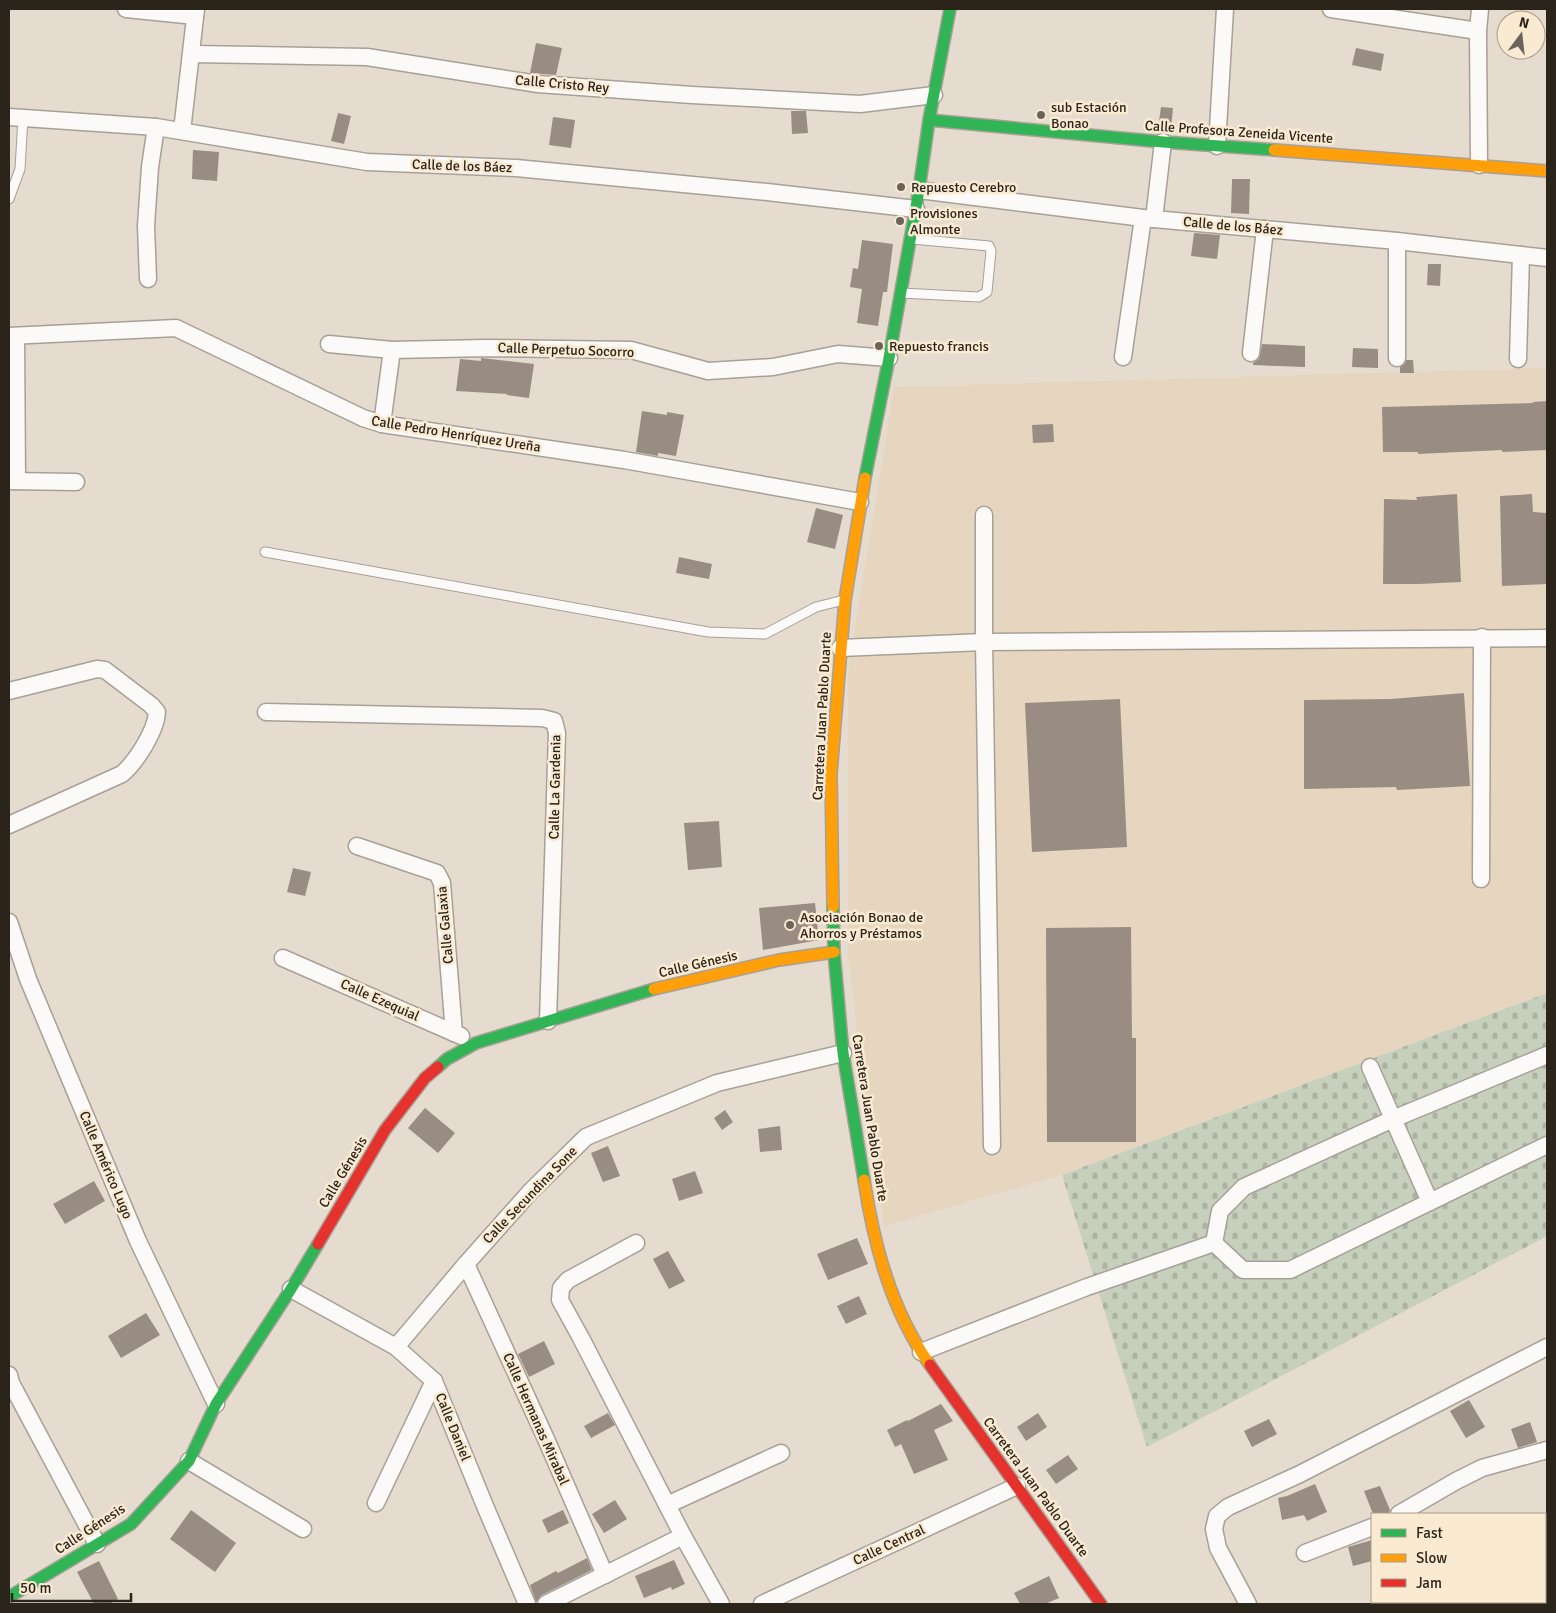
<svg xmlns="http://www.w3.org/2000/svg" width="1556" height="1613" viewBox="0 0 1556 1613" font-family="Signika,sans-serif">
  <style>
    .built { fill: #e6d5bf }
    .cemetery { fill: url(#cemetery-stones) }
    .building { fill: #998d83 }
    .lines { fill: none; stroke-linecap: round; stroke-linejoin: round }
    .lane-casing { stroke: #a7a096; stroke-width: 11 }
    .street-casing { stroke: #a7a096; stroke-width: 19 }
    .fast-casing { stroke: #a7a096; stroke-width: 14 }
    .slow-casing { stroke: #a7a096; stroke-width: 14 }
    .jam-casing { stroke: #a7a096; stroke-width: 14 }
    .lane { stroke: #fbfaf8; stroke-width: 9 }
    .street { stroke: #fbfaf8; stroke-width: 16 }
    .fast { stroke: #30b455; stroke-width: 11 }
    .slow { stroke: #ff9f0a; stroke-width: 11 }
    .jam { stroke: #e5322d; stroke-width: 11 }
    .poi-dot { fill: #6b645a; stroke: #fbead2; stroke-width: 2 }
    .labels { text-anchor: middle; dominant-baseline: central; stroke-width: 5; stroke-linejoin: round; paint-order: stroke }
    .street-label { font-size: 14px; fill: #2a241b; stroke: #fbead2 }
    .poi-label { font-size: 14px; fill: #2a241b; stroke: #fbead2; text-anchor: start }
  </style>
  <defs>
    <pattern id="cemetery-stones" width="16" height="16" patternUnits="userSpaceOnUse" patternTransform="scale(1.25)"><rect width="16" height="16" fill="#c7d0bd"/><path d="M2 7V4a2 2 0 0 1 4 0v3zM10 15v-3a2 2 0 0 1 4 0v3z" fill="#abb2a2"/></pattern>
  </defs>
  <rect width="100%" height="100%" fill="#e5dbce"/>
  <!-- built -->
  <path class="built" d="M1547 368V993L1062 1175 884 1226 861 1068 848 951V674L894 387Z"/>
  <!-- cemetery -->
  <path class="cemetery" d="M1547 993V1236L1147 1447 1062 1175Z"/>
  <!-- building -->
  <g class="building">
    <path d="M536 43 562 48 556 75 530 73Z"/>
    <path d="M1356 48 1384 54 1381 71 1352 65Z"/>
    <path d="M1161 107 1173 108 1171 129 1158 128Z"/>
    <path d="M791 111H806L808 133 792 134Z"/>
    <path d="M338 113 351 116 344 144 331 141Z"/>
    <path d="M553 117 575 120 571 148 549 145Z"/>
    <path d="M193 150 219 152 217 181 192 179Z"/>
    <path d="M1232 179H1250L1249 214 1231 213Z"/>
    <path d="M1194 233 1220 235 1217 259 1191 256Z"/>
    <path d="M862 240 893 244 887 292H883L878 326 857 323 862 289 850 287 853 268 858 269Z"/>
    <path d="M1428 264H1441L1440 286 1427 285Z"/>
    <path d="M1262 344 1305 346V367L1253 365V363L1259 359Z"/>
    <path d="M1353 348 1378 349V368L1352 367Z"/>
    <path d="M481 358 534 364 529 398 507 395V394L456 391 460 359 481 361Z"/>
    <path d="M1406 360H1413L1414 373H1400V367L1405 363Z"/>
    <path d="M1547 401V450L1502 452V450L1418 454V452H1383L1382 407 1533 403V402Z"/>
    <path d="M642 411 667 415V412L684 415 676 456 658 453V456L636 452Z"/>
    <path d="M1053 424 1054 442 1033 443 1032 425Z"/>
    <path d="M1457 494 1461 582 1419 584H1383L1384 499 1417 500 1416 497Z"/>
    <path d="M1532 494 1533 512 1547 513V584L1502 586 1500 496Z"/>
    <path d="M816 508 843 515 835 549 807 542Z"/>
    <path d="M679 557 712 564 709 579 676 573Z"/>
    <path d="M1464 693 1470 786 1397 790 1396 787 1304 789V700L1391 699Z"/>
    <path d="M1120 699 1127 847 1032 852 1025 703Z"/>
    <path d="M719 821 722 867 688 870 684 823Z"/>
    <path d="M293 868 311 872 305 896 287 892Z"/>
    <path d="M815 903 819 940 763 950 759 908Z"/>
    <path d="M1131 927 1132 1038H1136V1142H1047L1046 928Z"/>
    <path d="M425 1108 455 1133 438 1153 408 1128Z"/>
    <path d="M725 1110 733 1122 722 1130 714 1118Z"/>
    <path d="M780 1126 782 1150 760 1152 758 1129Z"/>
    <path d="M608 1146 620 1176 603 1182 591 1153Z"/>
    <path d="M695 1171 703 1193 679 1201 672 1179Z"/>
    <path d="M94 1181 105 1201 65 1224 53 1204Z"/>
    <path d="M857 1238 868 1264 828 1280 817 1254Z"/>
    <path d="M668 1251 685 1281 669 1289 653 1259Z"/>
    <path d="M859 1296 867 1314 846 1324 837 1306Z"/>
    <path d="M146 1313 160 1335 121 1358 108 1336Z"/>
    <path d="M544 1341 555 1364 529 1377 518 1354Z"/>
    <path d="M1469 1400 1485 1427 1466 1438 1450 1411Z"/>
    <path d="M941 1404 953 1421 934 1430 948 1460 914 1474 901 1444 895 1447 887 1430 907 1420 908 1421Z"/>
    <path d="M608 1413 615 1425 591 1438 584 1426Z"/>
    <path d="M1038 1413 1047 1427 1026 1441 1017 1427Z"/>
    <path d="M1269 1419 1277 1434 1252 1447 1244 1431Z"/>
    <path d="M1530 1422 1537 1442 1518 1448 1511 1429Z"/>
    <path d="M1068 1455 1078 1469 1056 1484 1046 1470Z"/>
    <path d="M1315 1484 1327 1512 1307 1521 1304 1515 1282 1520 1278 1498 1287 1496Z"/>
    <path d="M1380 1486 1390 1510 1389 1514H1373L1364 1491Z"/>
    <path d="M615 1500 627 1519 604 1533 592 1514Z"/>
    <path d="M191 1510 236 1543 215 1572 170 1539Z"/>
    <path d="M563 1510 569 1523 548 1533 542 1520Z"/>
    <path d="M1372 1540V1561L1353 1566 1348 1547Z"/>
    <path d="M587 1558 592 1570 542 1595 536 1602 530 1585 556 1571 558 1573Z"/>
    <path d="M674 1560 685 1584 672 1590 671 1587 644 1598 635 1576Z"/>
    <path d="M99 1561 118 1599 109 1604H94L77 1572Z"/>
    <path d="M1049 1576 1059 1598 1045 1604H1020L1014 1593Z"/>
  </g>
  <g class="lines">
    <defs>
      <g id="lane">
        <path d="M9 199 20 169 23 118"/>
        <path d="M901 293 979 297 987 292 991 251 989 246 912 239"/>
        <path d="M265 552 708 632 765 634 816 607 844 600"/>
      </g>
      <g id="street">
        <path d="M126 9 195 16"/>
        <path d="M1331 9 1478 31"/>
        <path d="M191 54 367 57 538 84 692 95 860 104 934 95"/>
        <path d="M9 117 156 127 367 162 516 168 767 192 916 209"/>
        <path d="M182 131 196 9"/>
        <path d="M1217 146 1225 9"/>
        <path d="M1479 165 1478 31 1480 9"/>
        <path d="M919 190 1143 218 1397 241 1547 258"/>
        <path d="M1154 219 1163 142"/>
        <path d="M1397 241V358"/>
        <path d="M148 279 146 226 150 167 156 127"/>
        <path d="M9 336 176 328 363 418 382 424 624 460 860 502"/>
        <path d="M16 336 17 481"/>
        <path d="M329 344 392 350 486 348 631 350 708 371 773 367 838 354 889 358"/>
        <path d="M1251 353 1265 229"/>
        <path d="M1123 357 1143 218"/>
        <path d="M1518 359 1521 255"/>
        <path d="M382 424 392 350"/>
        <path d="M9 481 76 482"/>
        <path d="M984 515V642L992 1146"/>
        <path d="M840 648 984 642 1547 638"/>
        <path d="M9 691 97 669 105 670 151 705 157 712C156 731 136 762 122 774L9 825"/>
        <path d="M266 712 542 718 554 721 557 733 548 1021"/>
        <path d="M357 846 437 873 442 883 454 1033"/>
        <path d="M1481 879 1482 637"/>
        <path d="M9 922 28 979 138 1241 216 1404"/>
        <path d="M283 958 461 1036"/>
        <path d="M1370 1067 1430 1202"/>
        <path d="M636 1243 568 1280 561 1288 560 1300 581 1338 683 1536 721 1604"/>
        <path d="M1214 1243 1220 1211 1244 1187 1393 1119 1547 1055"/>
        <path d="M466 1264 546 1439 605 1575"/>
        <path d="M291 1289 396 1347 434 1381 485 1506 527 1604"/>
        <path d="M396 1347 466 1264 530 1192 586 1137 717 1083 843 1053"/>
        <path d="M921 1352 1087 1287 1214 1243 1243 1270H1290L1547 1145"/>
        <path d="M9 1375 11 1383 97 1544"/>
        <path d="M189 1461 303 1529"/>
        <path d="M376 1503 434 1381"/>
        <path d="M667 1505 781 1453"/>
        <path d="M1399 1514 1456 1481 1482 1468 1547 1450"/>
        <path d="M1305 1553 1372 1527"/>
        <path d="M1403 1602 1404 1604"/>
        <path d="M546 1604 683 1536"/>
        <path d="M762 1604 1017 1486"/>
        <path d="M1248 1604 1218 1548 1214 1529 1217 1516 1228 1507 1300 1474 1547 1347"/>
      </g>
      <g id="fast">
        <path d="M929 120 1163 142 1274 150"/>
        <path d="M865 478 889 358 919 190 929 120 950 9"/>
        <path d="M833 907 834 952 843 1053 864 1180"/>
        <path d="M438 1067 447 1059 476 1043 654 989"/>
        <path d="M9 1597 131 1524 189 1461 216 1404 291 1289 318 1244"/>
      </g>
      <g id="slow">
        <path d="M1274 150 1547 171"/>
        <path d="M833 907 831 774 845 600 865 478"/>
        <path d="M654 989 779 960 834 952"/>
        <path d="M864 1180C874 1245 891 1310 930 1365"/>
      </g>
      <g id="jam">
        <path d="M318 1244 385 1130 425 1078 438 1067"/>
        <path d="M930 1365 1101 1604"/>
      </g>
    </defs>
    <!-- lane casing -->
    <use href="#lane" class="lane-casing"/>
    <!-- street casing -->
    <use href="#street" class="street-casing"/>
    <!-- fast casing -->
    <use href="#fast" class="fast-casing"/>
    <!-- slow casing -->
    <use href="#slow" class="slow-casing"/>
    <!-- jam casing -->
    <use href="#jam" class="jam-casing"/>
    <!-- lane -->
    <use href="#lane" class="lane"/>
    <!-- street -->
    <use href="#street" class="street"/>
    <!-- fast -->
    <use href="#fast" class="fast"/>
    <!-- slow -->
    <use href="#slow" class="slow"/>
    <!-- jam -->
    <use href="#jam" class="jam"/>
  </g>
  <!-- markers -->
  <g class="poi-dot">
    <circle cx="1041" cy="115" r="5"/>
    <circle cx="901" cy="187" r="5"/>
    <circle cx="900" cy="221" r="5"/>
    <circle cx="879" cy="346" r="5"/>
    <circle cx="790" cy="925" r="5"/>
  </g>
  <g class="labels">
    <!-- street labels -->
    <g class="street-label">
      <text transform="translate(562 84) rotate(5)">Calle Cristo Rey</text>
      <text transform="translate(1239 132) rotate(4)">Calle Profesora Zeneida Vicente</text>
      <text transform="translate(462 166) rotate(2)">Calle de los Báez</text>
      <text transform="translate(1233 226) rotate(5)">Calle de los Báez</text>
      <text transform="translate(566 350) rotate(2)">Calle Perpetuo Socorro</text>
      <text transform="translate(456 434) rotate(9)">Calle Pedro Henríquez Ureña</text>
      <text transform="translate(822 716) rotate(-87)">Carretera Juan Pablo Duarte</text>
      <text transform="translate(555 787) rotate(-89)">Calle La Gardenia</text>
      <text transform="translate(445 925) rotate(-95)">Calle Galaxia</text>
      <text transform="translate(698 964) rotate(-13)">Calle Génesis</text>
      <text transform="translate(380 1000) rotate(24)">Calle Ezequial</text>
      <text transform="translate(870 1118) rotate(81)">Carretera Juan Pablo Duarte</text>
      <text transform="translate(106 1165) rotate(67)">Calle Américo Lugo</text>
      <text transform="translate(343 1172) rotate(-59)">Calle Génesis</text>
      <text transform="translate(530 1195) rotate(-46)">Calle Secundina Sone</text>
      <text transform="translate(536 1419) rotate(66)">Calle Hermanas Mirabal</text>
      <text transform="translate(453 1427) rotate(68)">Calle Daniel</text>
      <text transform="translate(1036 1487) rotate(54)">Carretera Juan Pablo Duarte</text>
      <text transform="translate(90 1529) rotate(-33)">Calle Génesis</text>
      <text transform="translate(889 1545) rotate(-25)">Calle Central</text>
    </g>
    <!-- poi labels -->
    <g class="poi-label">
      <text x="1051" y="107">sub Estación<tspan x="1051" dy="16">Bonao</tspan></text>
      <text x="911" y="187">Repuesto Cerebro</text>
      <text x="910" y="213">Provisiones<tspan x="910" dy="16">Almonte</tspan></text>
      <text x="889" y="346">Repuesto francis</text>
      <text x="800" y="917">Asociación Bonao de<tspan x="800" dy="16">Ahorros y Préstamos</tspan></text>
    </g>
  </g>
  <!-- border -->
  <rect width="1556" height="1613" fill="none" stroke="#2a241b" stroke-width="20"/>
  <!-- legend -->
  <rect x="1371" y="1513" width="175" height="90" fill="#fbead2" stroke="#a79b89"/>
  <rect x="1381" y="1529" width="25" height="8" fill="#30b455" stroke="#a79b89"/>
  <text x="1416" y="1538" font-size="15" fill="#2a241b">Fast</text>
  <rect x="1381" y="1554" width="25" height="8" fill="#ff9f0a" stroke="#a79b89"/>
  <text x="1416" y="1563" font-size="15" fill="#2a241b">Slow</text>
  <rect x="1381" y="1579" width="25" height="8" fill="#e5322d" stroke="#a79b89"/>
  <text x="1416" y="1588" font-size="15" fill="#2a241b">Jam</text>
  <!-- north arrow -->
  <g transform="translate(1521 35) rotate(15)"><circle r="24" fill="#fbead2" stroke="#a79b89"/>
  <path d="M0-4L9 19L0 12L-9 19Z" fill="#6b645a"/>
  <text y="-8" font-size="14" font-weight="bold" text-anchor="middle" fill="#2a241b">N</text>
  </g>
  <!-- scale -->
  <path d="M12 1593v8h119v-8" fill="none" stroke="#2a241b" stroke-width="2.5"/>
  <text x="20" y="1593" font-size="15" fill="#2a241b" stroke="#fbead2" stroke-width="4" paint-order="stroke">50 m</text>
</svg>
